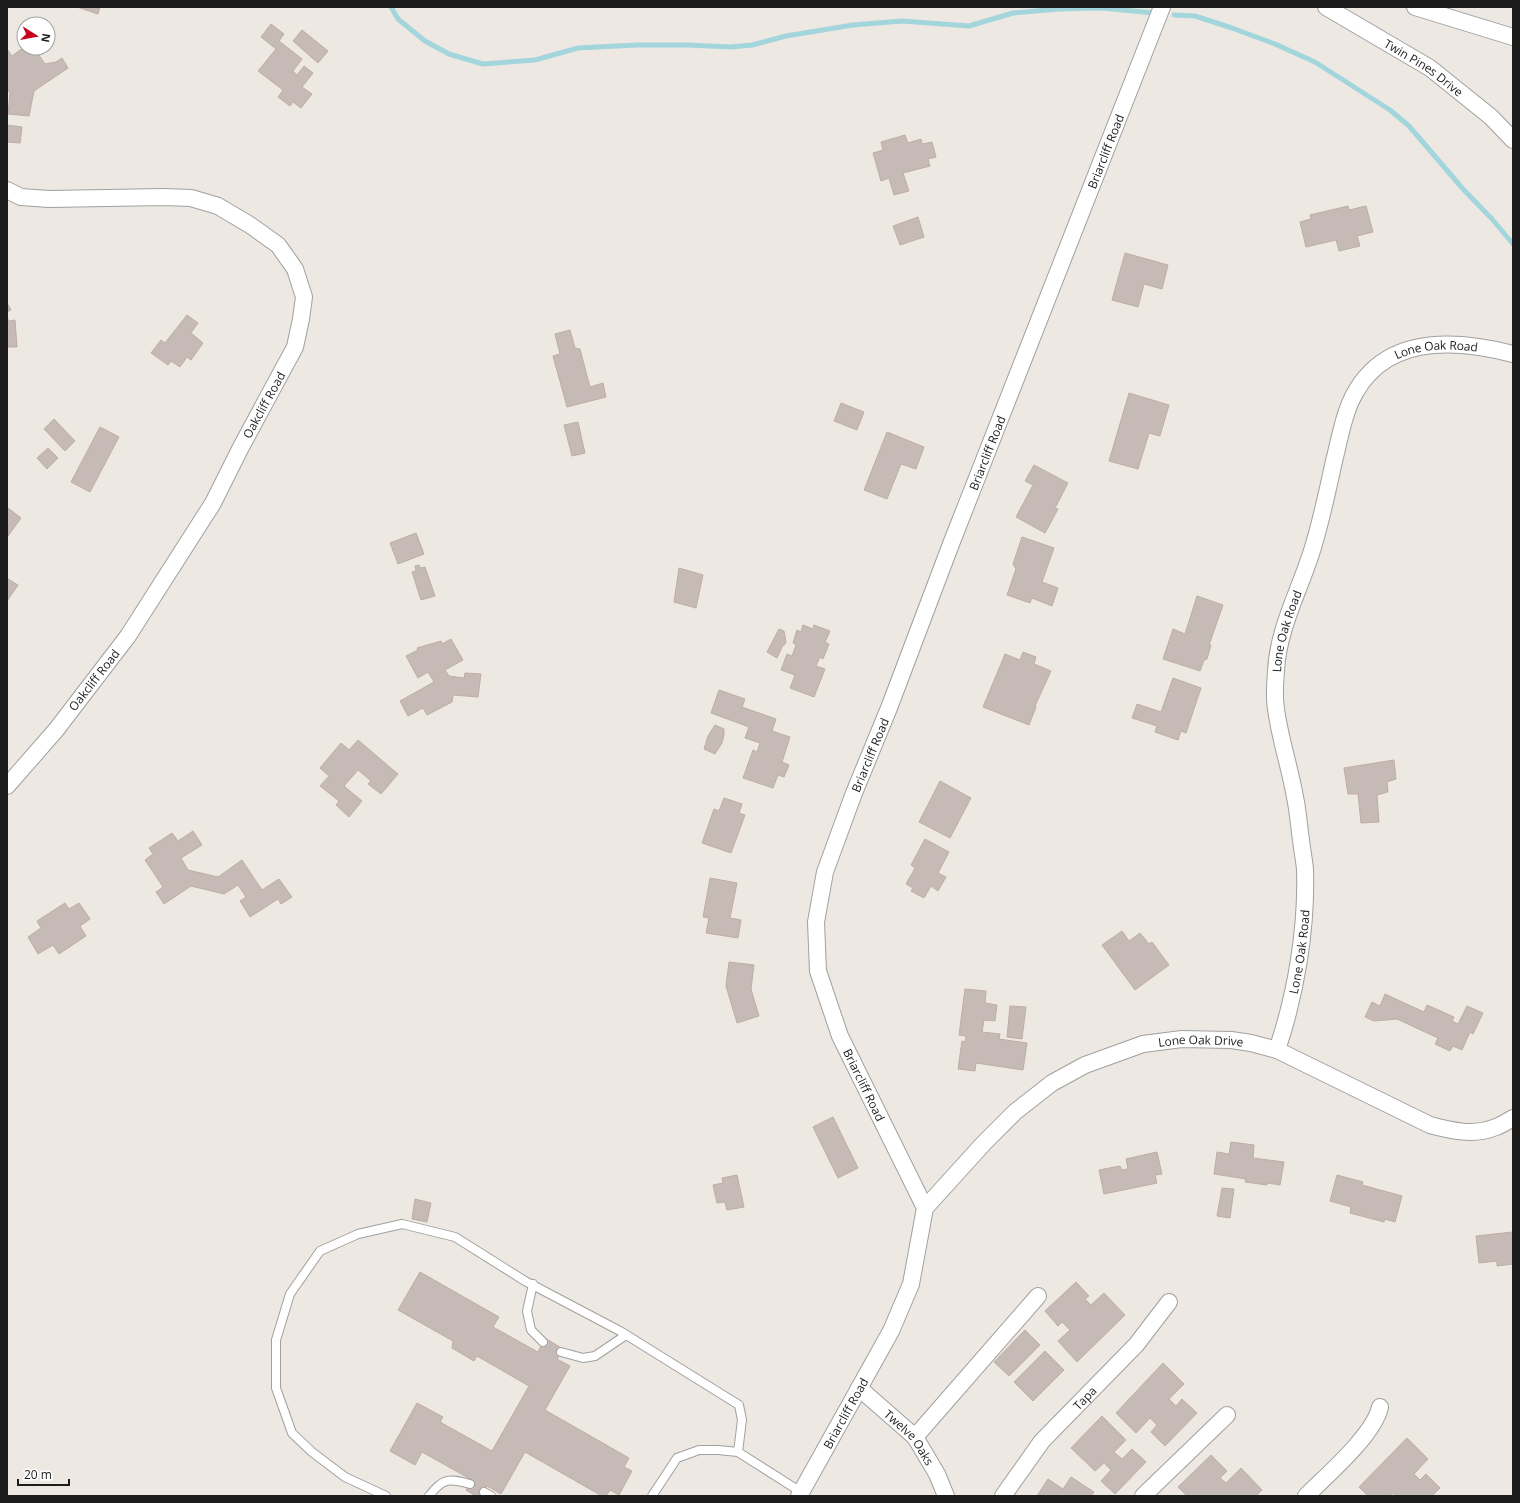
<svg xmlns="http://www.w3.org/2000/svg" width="1520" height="1503" viewBox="0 0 1520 1503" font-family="'Open Sans',sans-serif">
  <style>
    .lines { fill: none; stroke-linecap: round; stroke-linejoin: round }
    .stream { stroke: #a2d6dc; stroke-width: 5 }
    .building { fill: #c5bab5; stroke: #bfada4 }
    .lane-casing { stroke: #a0a0a0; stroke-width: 10 }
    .street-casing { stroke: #a0a0a0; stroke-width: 18 }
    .lane { stroke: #fff; stroke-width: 8 }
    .street { stroke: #fff; stroke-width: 16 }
    .labels { text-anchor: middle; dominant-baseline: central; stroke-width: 3; stroke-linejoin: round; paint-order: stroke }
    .street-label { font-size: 12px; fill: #1c1c1c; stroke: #fff }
  </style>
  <rect width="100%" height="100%" fill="#eee8e2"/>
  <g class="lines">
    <!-- stream -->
    <g class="stream">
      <path d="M391 7 398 19 425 41 449 54 483 64 535 60 578 48 637 45H687L731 47 752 45 786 36 853 25 902 21 969 26 1013 13 1059 9 1102 8 1154 13"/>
      <path d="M1174 15 1195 16 1232 28 1275 44 1315 62 1390 110 1409 126 1463 189 1492 219 1513 244"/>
    </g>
  </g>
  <!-- building -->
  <g class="building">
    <path d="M77 7H100L98 14Z"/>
    <path d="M271 24 284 34 279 41 302 59 293 71 297 75 304 66 313 73 302 87 312 94 301 108 293 102 290 106 278 97 283 90 258 71 276 49 261 37Z"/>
    <path d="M302 30 328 51 318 63 293 41Z"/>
    <path d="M24 47 34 48 45 64 56 62 62 58 68 68 34 91 29 116 8 114 10 93 7 89V49L12 56Z"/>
    <path d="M7 125 22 127 20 143 7 142Z"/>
    <path d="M905 135 908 143 921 139 922 144 932 142 936 157 928 159 930 166 903 173 909 191 894 195 889 178 881 181 873 153 883 150 881 142Z"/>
    <path d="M1348 206 1349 210 1366 206 1373 232 1357 236 1360 246 1339 251 1336 240 1306 247 1300 222 1311 219 1310 215Z"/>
    <path d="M918 217 924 237 900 245 893 226Z"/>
    <path d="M1125 253 1168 265 1162 289 1144 284 1138 307 1112 300Z"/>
    <path d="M7 303 11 310 7 312 8 321 15 320 17 347H7Z"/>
    <path d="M187 315 198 323 191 333 203 343 191 360 187 357 180 367 171 361 168 365 151 353 161 340 165 343Z"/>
    <path d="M570 330 575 348 580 349 590 387 603 383 606 397 567 407 553 356 560 354 555 334Z"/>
    <path d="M1129 393 1169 405 1160 436 1149 433 1138 469 1109 461Z"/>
    <path d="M841 403 864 412 857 430 834 421Z"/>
    <path d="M54 419 75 441 65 451 44 429Z"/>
    <path d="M578 422 585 453 572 456 564 425Z"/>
    <path d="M100 427 119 437 90 492 71 482Z"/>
    <path d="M887 432 924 447 916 469 901 464 887 499 864 490Z"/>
    <path d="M48 448 58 458 47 469 37 458Z"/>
    <path d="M1034 465 1068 483 1055 508 1058 509 1045 533 1016 517 1033 485 1025 481Z"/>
    <path d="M8 508 21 518 8 536 7 509Z"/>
    <path d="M416 533 424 554 398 564 390 543Z"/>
    <path d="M1022 537 1054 548 1042 582 1058 588 1052 606 1032 598 1030 603 1007 595 1016 569 1013 564Z"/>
    <path d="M419 565 420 568 425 567 435 596 421 600 412 572 416 571 415 566Z"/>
    <path d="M679 568 703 575 696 608 674 602Z"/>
    <path d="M8 579 18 585 7 601V581Z"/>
    <path d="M1197 596 1223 605 1209 645H1211L1207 659 1204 660 1200 671 1163 659 1173 629 1185 634Z"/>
    <path d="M803 625 813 629 814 625 830 631 825 642 829 644 823 659 820 657 816 666 825 669 814 697 790 688 795 675 781 670 787 654 792 656 796 645 793 643 797 630 801 632Z"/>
    <path d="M779 629 784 631 786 643 782 647 777 658 767 652Z"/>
    <path d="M451 639 463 660 445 670 449 676 464 678 465 673 481 674 478 697 453 695 452 702 427 715 423 708 408 716 400 701 434 682 428 672 418 678 406 656 418 650 417 648 441 641 442 644Z"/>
    <path d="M1023 652 1036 657 1034 664 1051 671 1035 706 1036 707 1029 725 983 707 1005 654 1020 660Z"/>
    <path d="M1173 678 1201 688 1186 733 1181 731 1178 740 1155 732 1157 726 1132 718 1137 704 1161 712Z"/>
    <path d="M719 690 745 699 742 707 776 719 772 731 790 737 782 762 789 765 784 777 778 775 773 788 743 778 753 750 757 752 760 743 745 738 749 727 711 713Z"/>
    <path d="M715 725 724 729V735L722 743 715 754 704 749 708 736Z"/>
    <path d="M358 740 398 774 381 794 368 784 371 781 358 770 344 786 362 801 349 817 336 805 339 801 320 786 329 776 320 768 341 743 349 750Z"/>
    <path d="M1394 760 1396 779 1387 782 1388 792 1377 795 1379 822 1361 823 1358 794H1348L1344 768Z"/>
    <path d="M940 781 971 798 950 838 919 822Z"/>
    <path d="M724 798 742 804 739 813 745 815 731 853 702 843 714 809 719 811Z"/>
    <path d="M193 831 202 845 181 858 188 870 218 877 242 860 262 890 279 879 292 897 281 904 278 899 250 917 240 901 246 897 238 885 224 894 191 886 164 904 156 892 163 887 145 860 153 854 149 848 172 833 178 841Z"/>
    <path d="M925 839 949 852 938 873 946 877 938 891 931 886 924 898 911 891 913 888 906 884 915 868 911 865Z"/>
    <path d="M710 878 737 883 730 918 741 920 738 938 706 933 709 918 703 917Z"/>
    <path d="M65 903 69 909 79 903 90 919 80 926 86 936 59 954 53 945 38 954 28 937 41 928 37 921Z"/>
    <path d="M1122 931 1129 941 1140 933 1149 944 1152 942 1169 965 1135 990 1102 945Z"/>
    <path d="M729 962 754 965 751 989 759 1016 737 1023 726 986Z"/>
    <path d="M965 989 986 991 985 1003 997 1005 995 1021 984 1020 982 1032 1000 1034 999 1039 1027 1043 1023 1070 976 1063 975 1071 958 1069 962 1041 965 1042 966 1036 959 1035Z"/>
    <path d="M1385 994 1424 1012 1427 1005 1454 1017 1452 1021 1458 1024 1467 1006 1483 1013 1473 1034 1470 1032 1462 1050 1453 1046 1450 1051 1435 1044 1438 1038 1397 1019 1374 1021 1365 1017 1372 1002 1380 1006Z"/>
    <path d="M1010 1006 1026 1007 1022 1039 1007 1037Z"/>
    <path d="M833 1117 858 1168 838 1178 813 1127Z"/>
    <path d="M1231 1142 1254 1145 1253 1158 1284 1162 1280 1185 1267 1183V1185L1245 1182 1246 1179 1214 1174 1217 1152 1229 1154Z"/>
    <path d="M1157 1152 1162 1174 1155 1175 1157 1183 1104 1194 1099 1170 1120 1166 1122 1170 1128 1169 1126 1159Z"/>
    <path d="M737 1175 744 1207 727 1210 725 1202 717 1203 713 1185 723 1183 722 1178Z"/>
    <path d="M1337 1175 1363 1182 1362 1185 1402 1196 1395 1222 1385 1219 1384 1222 1350 1213 1351 1207 1330 1201Z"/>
    <path d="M1222 1188 1234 1189 1230 1218 1217 1216Z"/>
    <path d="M415 1199 431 1203 427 1222 412 1219Z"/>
    <path d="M1513 1232V1264L1497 1266V1261L1479 1263 1476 1236Z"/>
    <path d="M420 1272 499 1317 493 1327 538 1352 545 1338 563 1349 557 1359 570 1366 545 1410 629 1458 624 1467 632 1471 619 1495 610 1490 606 1496H602L525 1452 501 1494 487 1486 482 1496H476L466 1490 472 1480 422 1452 415 1465 390 1451 417 1403 443 1417 440 1422 492 1451 529 1386 477 1356 474 1361 452 1348 453 1341 398 1310Z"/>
    <path d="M1076 1282 1089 1296 1085 1299 1091 1305 1104 1293 1125 1315 1077 1362 1058 1341 1070 1330 1062 1322 1058 1326 1045 1311Z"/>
    <path d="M1025 1330 1040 1345 1009 1376 994 1362Z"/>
    <path d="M1045 1351 1064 1370 1033 1401 1014 1382Z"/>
    <path d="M1163 1363 1184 1384 1169 1399 1176 1406 1182 1399 1197 1413 1165 1446 1151 1432 1157 1425 1150 1418 1136 1433 1116 1413Z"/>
    <path d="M1102 1416 1126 1440 1114 1452 1122 1459 1132 1449 1146 1462 1115 1494 1101 1481 1111 1470 1104 1463 1095 1471 1071 1448Z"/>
    <path d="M1407 1438 1428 1459 1414 1474 1420 1480 1426 1474 1440 1488 1432 1496H1396L1393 1493 1391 1496H1368L1359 1487Z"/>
    <path d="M1211 1455 1227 1471 1220 1478 1226 1483 1241 1468 1262 1490 1256 1496H1187L1178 1487Z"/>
    <path d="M1071 1477 1094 1492 1091 1496H1037L1048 1479 1063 1489Z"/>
  </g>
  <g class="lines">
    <defs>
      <g id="lane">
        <path d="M533 1284 527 1311 531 1330 543 1342"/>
        <path d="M561 1352 583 1358 595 1356 626 1335"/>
        <path d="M484 1492 491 1496"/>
        <path d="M386 1496 345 1477 312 1452 292 1433 276 1388V1340L290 1294 320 1251 358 1234 402 1224 455 1237 525 1281 620 1331 739 1405 742 1420 738 1452 801 1492"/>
        <path d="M429 1496C443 1478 448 1478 470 1484"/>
        <path d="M652 1496 677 1458 699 1450H718L738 1452"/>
      </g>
      <g id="street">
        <path id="s1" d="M1326 7 1430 68 1491 117 1513 140"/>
        <path d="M1415 7 1513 37"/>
        <path d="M7 190 21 197 49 199 164 197 191 198 218 206 250 225 278 245 295 269 304 297 301 319 295 347 241 447 213 503 128 636 56 730 7 786"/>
        <path id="s2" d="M1277 1050C1296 994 1307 928 1305 869 1304 859 1302 849 1301 840 1299 826 1298 811 1295 797 1290 768 1280 739 1276 709 1274 697 1275 683 1276 671 1278 627 1302 586 1314 544 1322 517 1328 489 1334 461 1339 442 1342 422 1350 403 1380 335 1451 338 1513 354"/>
        <path id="s3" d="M925 1208 984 1143 1015 1112 1052 1083 1085 1065 1143 1044 1182 1039 1231 1040 1251 1043 1277 1050 1430 1125C1452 1131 1474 1136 1496 1127 1502 1125 1508 1121 1513 1118"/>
        <path id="s4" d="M859 1388 915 1437 937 1474 946 1496"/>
        <path d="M915 1437 1038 1296"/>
        <path id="s5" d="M799 1496 891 1331 911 1284 925 1208 840 1036 818 971 816 922 825 872 854 793 889 708 951 544 1162 7"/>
        <path id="s6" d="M1003 1496 1042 1441 1136 1345 1169 1302"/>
        <path d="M1143 1496 1227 1415"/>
        <path d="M1306 1496C1327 1475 1374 1435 1380 1407"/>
      </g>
    </defs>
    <!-- lane casing -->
    <use href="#lane" class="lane-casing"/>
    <!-- street casing -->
    <use href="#street" class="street-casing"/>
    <!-- lane -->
    <use href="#lane" class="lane"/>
    <!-- street -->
    <use href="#street" class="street"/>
  </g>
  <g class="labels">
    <!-- street labels -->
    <g class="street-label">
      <text stroke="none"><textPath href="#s1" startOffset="115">Twin Pines Drive</textPath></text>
      <text stroke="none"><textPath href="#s5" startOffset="1451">Briarcliff Road</textPath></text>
      <text stroke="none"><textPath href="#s2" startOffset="773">Lone Oak Road</textPath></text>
      <text transform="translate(264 405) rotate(-61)">Oakcliff Road</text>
      <text stroke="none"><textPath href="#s5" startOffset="1127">Briarcliff Road</textPath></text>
      <text stroke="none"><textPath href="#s2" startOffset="426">Lone Oak Road</textPath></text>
      <text transform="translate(94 680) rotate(-52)">Oakcliff Road</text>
      <text stroke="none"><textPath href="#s5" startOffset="803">Briarcliff Road</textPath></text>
      <text stroke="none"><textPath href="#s2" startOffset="101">Lone Oak Road</textPath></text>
      <text stroke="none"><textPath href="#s3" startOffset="336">Lone Oak Drive</textPath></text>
      <text transform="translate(864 1085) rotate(64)">Briarcliff Road</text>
      <text stroke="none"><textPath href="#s6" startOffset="128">Tapa</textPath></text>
      <text stroke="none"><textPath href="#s5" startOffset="95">Briarcliff Road</textPath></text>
      <text stroke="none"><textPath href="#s4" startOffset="71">Twelve Oaks</textPath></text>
    </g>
  </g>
  <!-- border -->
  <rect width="1520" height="1503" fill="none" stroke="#1c1c1c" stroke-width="16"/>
  <!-- north arrow -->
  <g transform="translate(36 36) rotate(101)"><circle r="19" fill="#ffffff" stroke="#a4a4a4"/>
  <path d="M0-3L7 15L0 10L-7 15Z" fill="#c8001a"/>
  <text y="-6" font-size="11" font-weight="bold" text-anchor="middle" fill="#1c1c1c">N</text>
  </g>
  <!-- scale -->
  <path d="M18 1479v6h51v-6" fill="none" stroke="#1c1c1c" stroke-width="2"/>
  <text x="24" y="1479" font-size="12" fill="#1c1c1c" stroke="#ffffff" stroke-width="3" paint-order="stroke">20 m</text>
</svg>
